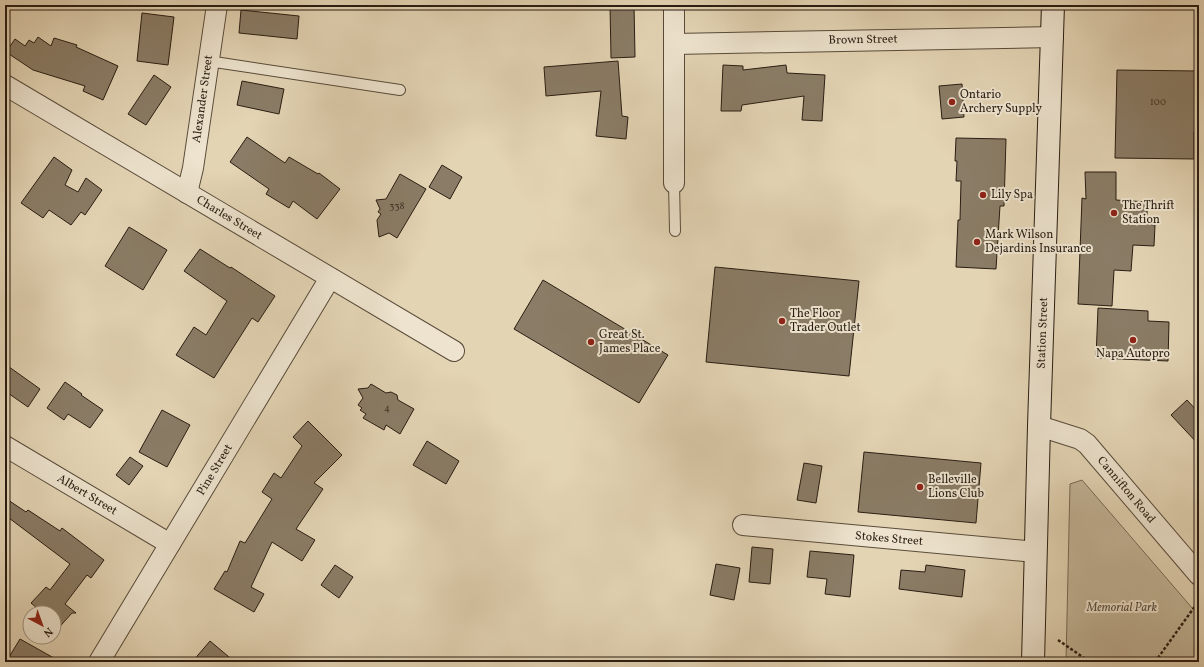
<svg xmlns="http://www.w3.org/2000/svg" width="1204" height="667" viewBox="0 0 1204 667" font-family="Vollkorn,serif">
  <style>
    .green { fill: #c3b598; stroke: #766955 }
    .building { fill: #8a7c66; stroke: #291d12 }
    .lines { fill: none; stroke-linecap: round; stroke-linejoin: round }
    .lane-casing { stroke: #584b3a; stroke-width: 12 }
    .street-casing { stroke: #584b3a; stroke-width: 22 }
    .secondary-casing { stroke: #291d12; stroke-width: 24 }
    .path { stroke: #291d12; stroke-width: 2.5; stroke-dasharray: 3 2; stroke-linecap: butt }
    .lane { stroke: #ede3ce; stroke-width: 10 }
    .street { stroke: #ede3ce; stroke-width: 20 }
    .secondary { stroke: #ede3ce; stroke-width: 22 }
    .poi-dot { fill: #8f2418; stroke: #ede3ce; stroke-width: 1.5 }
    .labels { text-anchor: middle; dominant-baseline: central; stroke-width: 4; stroke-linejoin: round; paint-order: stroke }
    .number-label { font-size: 10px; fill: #413527 }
    .street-label { font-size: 12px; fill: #291d12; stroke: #ede3ce }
    .poi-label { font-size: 12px; fill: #291d12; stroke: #ede3ce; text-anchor: start }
    .park-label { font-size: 12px; font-style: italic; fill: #574b3a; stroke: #ede3ce }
  </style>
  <rect width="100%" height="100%" fill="#e3d4b4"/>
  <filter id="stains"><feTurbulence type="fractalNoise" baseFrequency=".005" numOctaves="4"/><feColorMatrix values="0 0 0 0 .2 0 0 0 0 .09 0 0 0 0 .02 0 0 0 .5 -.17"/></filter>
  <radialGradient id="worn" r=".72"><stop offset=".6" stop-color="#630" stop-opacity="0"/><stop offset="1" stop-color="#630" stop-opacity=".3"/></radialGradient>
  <!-- green -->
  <path class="green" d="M1082 480 1199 616V662H1066L1070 484Z"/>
  <!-- building -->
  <g class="building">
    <path d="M610 5H634L635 57 611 58Z"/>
    <path d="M241 10 299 16 297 39 239 33Z"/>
    <path d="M142 13 174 17 168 65 137 61Z"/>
    <path d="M38 37 51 46 54 38 77 45 76 47 118 66 103 100 83 91 85 86 33 70 6 52 15 39 25 46 29 40 34 43Z"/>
    <path d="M618 61 622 116 628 117 626 139 596 136 601 91 546 96 544 67Z"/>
    <path d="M723 65 743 66V70L786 65 787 73 825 75 822 121 802 120 804 96 742 105 741 111H721Z"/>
    <path d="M1117 70 1199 71V132H1194V159L1115 158Z"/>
    <path d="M154 75 171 87 146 125 128 114Z"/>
    <path d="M242 81 284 89 279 114 237 105Z"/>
    <path d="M962 84 964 117 942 119 939 86Z"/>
    <path d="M247 137 285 163 289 157 318 174 319 173 340 189 317 219 293 201 289 208 266 194 269 189 230 162Z"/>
    <path d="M956 138 1006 139 1004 206H1000L996 269 956 267 958 220H960L961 181H956L957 161H955Z"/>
    <path d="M54 157 72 170 65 185 78 192 86 178 102 190 85 215 81 212 71 225 49 210 43 218 21 203Z"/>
    <path d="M442 165 462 177 450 199 429 187Z"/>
    <path d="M1085 172H1116V200L1148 202 1146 224 1155 225 1154 246 1133 245 1131 271 1114 270 1112 306 1078 304 1082 198 1086 199Z"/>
    <path d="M400 174 426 189 397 238 389 233 379 237 377 220 381 214 378 212 380 209 376 200 386 199Z"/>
    <path d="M129 227 167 250 143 290 105 266Z"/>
    <path d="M200 249 230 268 231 267 275 296 258 322 252 318 214 378 176 355 194 327 206 335 227 301 184 271Z"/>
    <path d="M715 267 859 281 849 376 706 362Z"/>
    <path d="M543 280 668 355 639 403 514 329Z"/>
    <path d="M1098 308 1148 311V321L1169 322 1168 361 1096 358Z"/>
    <path d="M5 364 40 389 28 407 5 391Z"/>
    <path d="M65 382 82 394 81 395 103 410 90 428 68 414 64 420 47 408Z"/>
    <path d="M371 384 386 393 391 392 397 395 398 400 414 409 400 434 386 425 384 430 363 418 366 414 360 410 362 408 358 405 363 398 358 389 368 388Z"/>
    <path d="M1187 400 1199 413V445L1171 415Z"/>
    <path d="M162 410 190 425 167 467 139 452Z"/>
    <path d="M308 421 342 455 314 483 323 489 296 529 315 540 302 561 272 542 251 587 264 594 254 612 214 589 225 571 227 572 240 541 245 543 272 499 262 492 274 473 281 478 302 446 293 437Z"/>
    <path d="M427 441 459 461 446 484 413 465Z"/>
    <path d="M864 452 981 463 976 523 858 512Z"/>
    <path d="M130 457 143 466 129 485 116 475Z"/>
    <path d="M804 463 822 466 816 503 797 500Z"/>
    <path d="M5 498 26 512 28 510 60 531 62 528 104 560 91 578 87 575 65 604 76 613H72L54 633V613H43L31 603 46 587 50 590 70 564 5 515Z"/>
    <path d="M752 547 773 549 770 584 749 582Z"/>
    <path d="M810 551 854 555 850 597 825 594 827 579 807 577Z"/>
    <path d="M716 564 740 568 734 600 710 595Z"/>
    <path d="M335 565 353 577 339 598 321 585Z"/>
    <path d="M926 565 965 570 962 597 899 589 901 570 925 572Z"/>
    <path d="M20 639 61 662H6Z"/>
    <path d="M210 641 235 662H192Z"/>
  </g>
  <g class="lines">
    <defs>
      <g id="lane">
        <path d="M208 61 400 90"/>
        <path d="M674 183 675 231"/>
      </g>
      <g id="street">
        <path d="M674 5V183"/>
        <path d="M674 44 1053 37"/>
        <path d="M5 85 454 351"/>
        <path d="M187 193 193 168 217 5"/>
        <path d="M1039 426 1080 439 1087 444 1199 575"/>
        <path d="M5 446 170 544"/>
        <path d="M743 525 1036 552"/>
        <path d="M99 662 330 278"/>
      </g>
      <path id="secondary" d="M1033 662 1039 426 1053 5"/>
    </defs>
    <!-- lane casing -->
    <use href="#lane" class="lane-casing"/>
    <!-- street casing -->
    <use href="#street" class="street-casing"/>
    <!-- secondary casing -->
    <use href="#secondary" class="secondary-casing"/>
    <!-- path -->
    <g class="path">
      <path d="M1058 640 1090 662"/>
      <path d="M1155 662 1198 602"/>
    </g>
    <!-- lane -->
    <use href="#lane" class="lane"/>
    <!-- street -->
    <use href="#street" class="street"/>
    <!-- secondary -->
    <use href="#secondary" class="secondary"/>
  </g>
  <!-- markers -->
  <g class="poi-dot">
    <circle cx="952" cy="102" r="4"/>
    <circle cx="983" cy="195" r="4"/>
    <circle cx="1114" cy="213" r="4"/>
    <circle cx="977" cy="242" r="4"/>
    <circle cx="782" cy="321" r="4"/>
    <circle cx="1133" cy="340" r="4"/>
    <circle cx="591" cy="342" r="4"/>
    <circle cx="920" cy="487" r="4"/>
  </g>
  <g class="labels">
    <!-- number labels -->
    <g class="number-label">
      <text x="1158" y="102">100</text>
      <text x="397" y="206">338</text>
      <text x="387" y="408">4</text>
    </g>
    <!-- street labels -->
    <g class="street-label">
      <text transform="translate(863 40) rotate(-1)">Brown Street</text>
      <text transform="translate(203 99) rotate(-82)">Alexander Street</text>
      <text transform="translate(229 218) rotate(31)">Charles Street</text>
      <text transform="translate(1043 333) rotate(-88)">Station Street</text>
      <text transform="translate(215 470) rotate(-59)">Pine Street</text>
      <text transform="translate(1126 490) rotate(50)">Cannifton Road</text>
      <text transform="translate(87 495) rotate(31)">Albert Street</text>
      <text transform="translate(889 539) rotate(5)">Stokes Street</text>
    </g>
    <!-- poi labels -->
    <g class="poi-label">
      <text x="960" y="95">Ontario<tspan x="960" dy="14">Archery Supply</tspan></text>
      <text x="991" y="195">Lily Spa</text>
      <text x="1122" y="206">The Thrift<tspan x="1122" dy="14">Station</tspan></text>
      <text x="985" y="235">Mark Wilson<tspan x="985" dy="14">Dejardins Insurance</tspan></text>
      <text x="790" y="314">The Floor<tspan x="790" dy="14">Trader Outlet</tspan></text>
      <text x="599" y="335">Great St.<tspan x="599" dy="14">James Place</tspan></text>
      <text x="1133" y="354" text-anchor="middle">Napa Autopro</text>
      <text x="928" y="480">Belleville<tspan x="928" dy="14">Lions Club</tspan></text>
    </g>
    <!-- park labels -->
    <g class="park-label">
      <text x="1122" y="608">Memorial Park</text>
    </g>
  </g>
  <!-- margin -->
  <rect width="1204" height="667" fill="none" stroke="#e3d4b4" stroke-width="20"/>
  <rect x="6" y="6" width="1192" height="655" fill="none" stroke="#291d12" stroke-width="2"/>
  <rect x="10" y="10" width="1184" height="647" fill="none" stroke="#291d12"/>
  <!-- north arrow -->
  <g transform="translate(42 625) rotate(139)"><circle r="19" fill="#ede3ce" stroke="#9f9483"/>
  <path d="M0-3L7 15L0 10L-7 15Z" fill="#8f2418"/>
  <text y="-6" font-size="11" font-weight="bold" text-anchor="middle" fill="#291d12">N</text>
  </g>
  <rect width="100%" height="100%" filter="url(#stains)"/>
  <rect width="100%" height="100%" fill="url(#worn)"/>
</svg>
